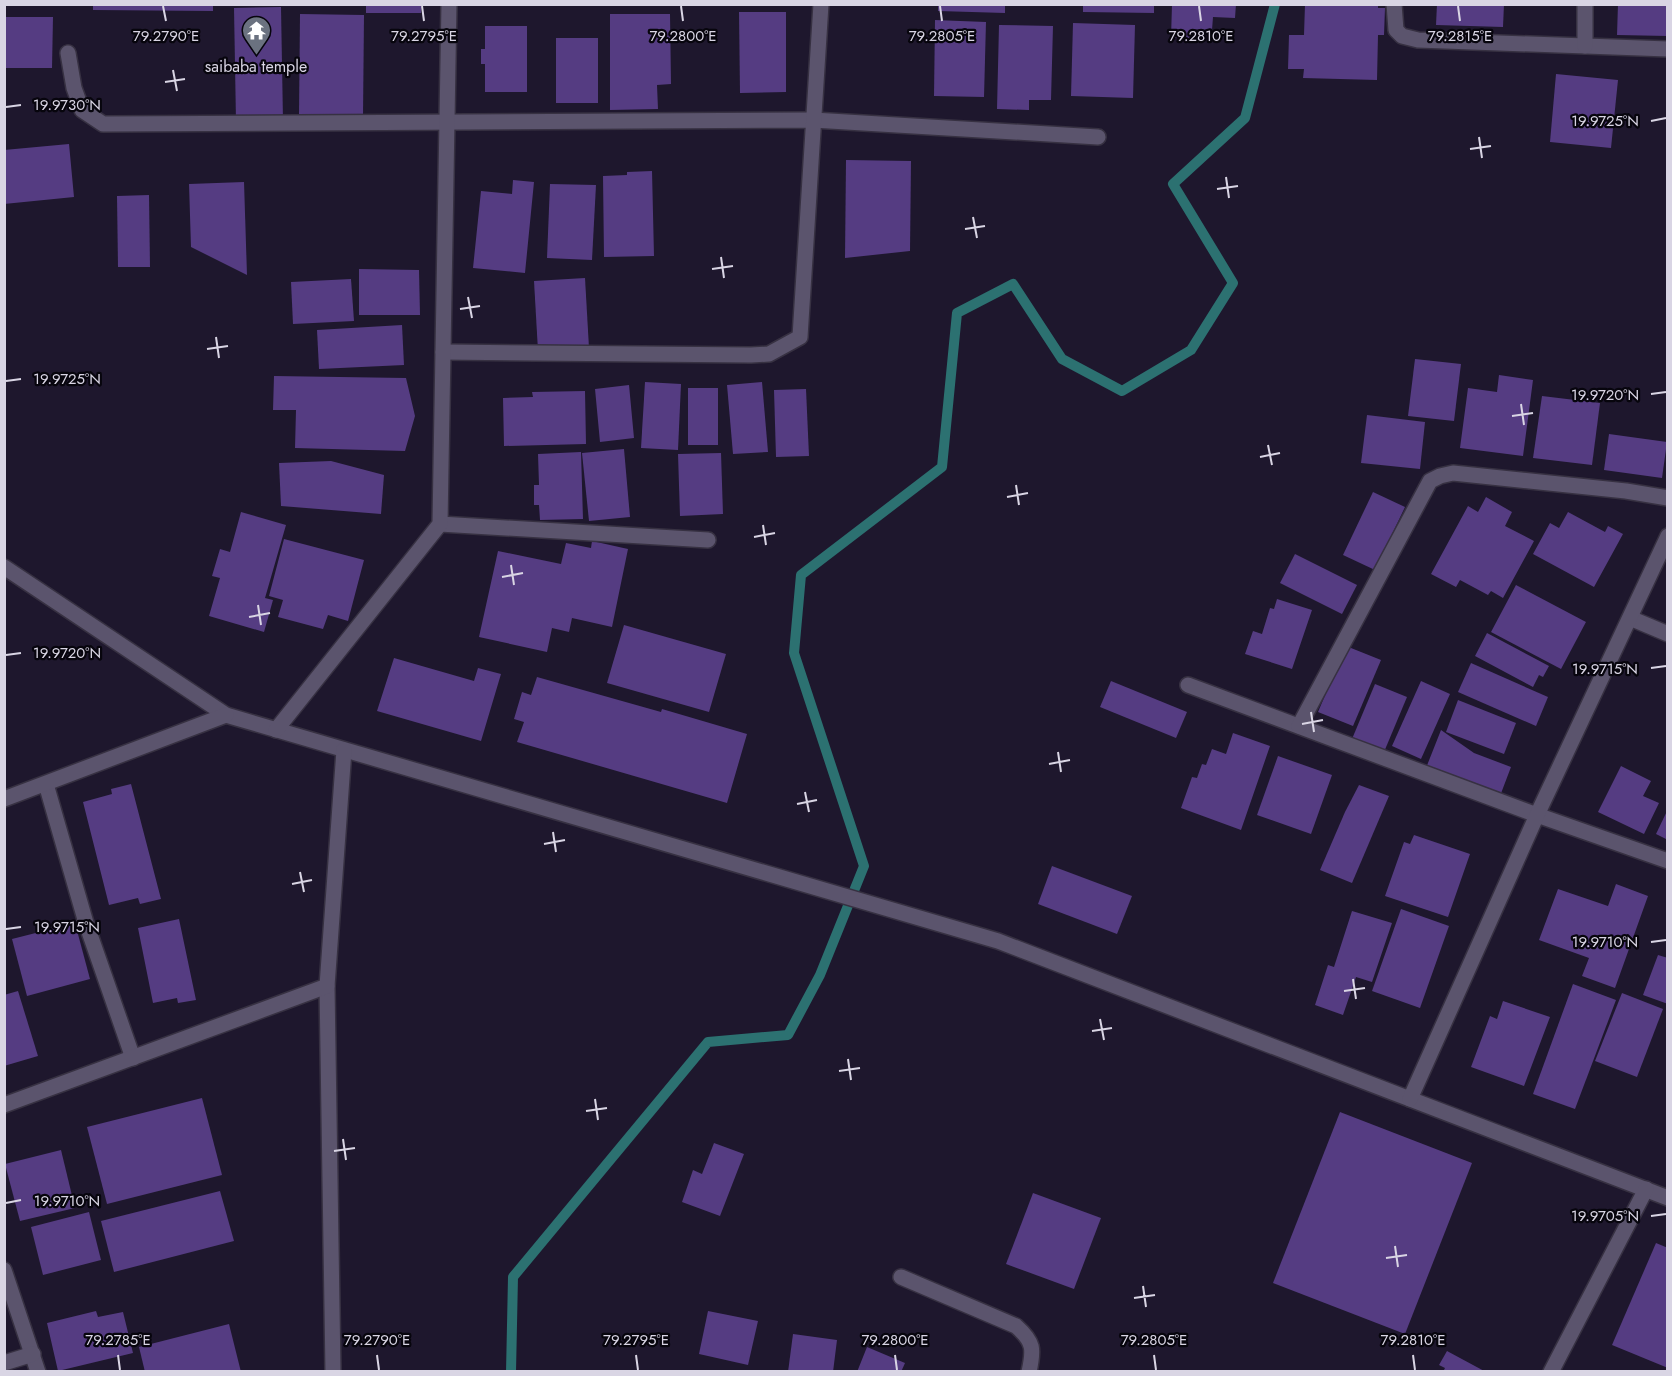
<svg xmlns="http://www.w3.org/2000/svg" width="1672" height="1376" viewBox="0 0 1672 1376" font-family="Jost,sans-serif">
  <style>
    .lines { fill: none; stroke-linecap: round; stroke-linejoin: round }
    .stream { stroke: #2c7171; stroke-width: 10 }
    .building { fill: #553c82 }
    .minor-casing { stroke: #373142; stroke-width: 18 }
    .minor { stroke: #5b546d; stroke-width: 15 }
    .ticks { fill: none; stroke: #d9d5e4; stroke-width: 2 }
    .labels { text-anchor: middle; dominant-baseline: central; stroke-width: 4.5; stroke-linejoin: round; paint-order: stroke }
    .poi-label { font-size: 16px; fill: #d9d5e4; stroke: #07050d }
    .ticks-label { font-size: 15px; text-anchor: middle; fill: #d9d5e4; stroke: #07050d; stroke-width: 4.5; stroke-linejoin: round; paint-order: stroke }
  </style>
  <rect width="100%" height="100%" fill="#1e172d"/>
  <g class="lines">
    <!-- stream -->
    <path class="stream" d="M511 1372 513 1277 708 1042 788 1035 820 975 864 866 794 653 801 575 942 467 957 313 1013 284 1062 359 1122 391 1191 350 1233 283 1173 184 1245 118 1275 4"/>
  </g>
  <!-- building -->
  <g class="building">
    <path d="M93 4H213V11L93 10Z"/>
    <rect x="366" y="4" width="55" height="9"/>
    <path d="M938 4H1005V13L938 11Z"/>
    <path d="M1083 4H1154V13L1083 12Z"/>
    <path d="M1172 4H1236L1235 18 1213 17 1212 30 1191 29V38H1171Z"/>
    <path d="M1305 4H1378V8H1385L1384 35H1378L1377 80 1303 78 1304 69H1288L1289 35H1304Z"/>
    <path d="M1437 4H1504L1503 27 1436 25Z"/>
    <path d="M1618 4H1668V36L1617 35Z"/>
    <path d="M281 7 283 121 236 122 234 8Z"/>
    <path d="M739 12H786V92L740 93Z"/>
    <path d="M300 14 364 15 363 116 299 115Z"/>
    <path d="M610 14H670L671 84 657 85 658 109 610 110Z"/>
    <path d="M4 17H53L52 68H4Z"/>
    <path d="M935 20 986 22 984 97 934 96Z"/>
    <path d="M1073 23 1135 25 1133 98 1071 96Z"/>
    <path d="M999 25 1053 26 1051 100H1029V110L997 109Z"/>
    <path d="M485 26H527V92H485V64H481V49H485Z"/>
    <rect x="556" y="38" width="42" height="65"/>
    <path d="M1556 74 1618 80 1611 148 1550 142Z"/>
    <path d="M69 144 74 197 4 204V150Z"/>
    <path d="M846 160 911 161 910 251 845 258Z"/>
    <path d="M652 171 654 256 604 257 603 176 627 175V172Z"/>
    <path d="M513 180 534 182 525 273 473 268 481 191 512 194Z"/>
    <path d="M244 182 247 275 191 247 189 184Z"/>
    <path d="M550 184 596 185 592 260 547 258Z"/>
    <path d="M149 195 150 267H118L117 196Z"/>
    <path d="M359 269 419 270 420 315H359Z"/>
    <path d="M585 278 589 348 538 351 534 281Z"/>
    <path d="M351 279 354 321 293 324 291 282Z"/>
    <path d="M402 325 404 365 319 369 317 330Z"/>
    <path d="M1415 359 1461 364 1454 421 1408 416Z"/>
    <path d="M1499 375 1533 380 1523 456 1460 448 1468 388 1497 392Z"/>
    <path d="M274 376 406 378 415 416 405 451 295 448 296 410H273Z"/>
    <path d="M645 382 681 384 678 450 641 448Z"/>
    <path d="M762 382 768 452 733 454 727 385Z"/>
    <path d="M629 385 634 438 600 442 595 389Z"/>
    <rect x="688" y="388" width="30" height="57"/>
    <path d="M806 389 809 456 776 457 774 390Z"/>
    <path d="M585 391 586 444 504 446 503 398 533 397 532 392Z"/>
    <path d="M1542 396 1600 403 1592 465 1533 458Z"/>
    <path d="M1367 415 1425 422 1420 469 1361 463Z"/>
    <path d="M1609 434 1667 442 1662 478 1604 470Z"/>
    <path d="M624 449 630 517 589 521 582 453Z"/>
    <path d="M581 452 583 519 540 520 539 505H534V485H539L538 454Z"/>
    <path d="M721 453 723 514 680 516 678 454Z"/>
    <path d="M331 461 384 475 381 514 281 506 279 463Z"/>
    <path d="M1373 492 1405 507 1375 570 1343 555Z"/>
    <path d="M1486 497 1512 512 1505 526 1534 541 1503 598 1491 591 1488 595 1460 580 1456 587 1431 574 1468 506 1478 512Z"/>
    <path d="M241 512 286 525 265 598 273 600 264 632 209 616 220 578 212 576 220 549 230 552Z"/>
    <path d="M1568 512 1605 532 1608 526 1623 534 1594 587 1533 554 1550 523 1559 528Z"/>
    <path d="M284 539 364 560 348 621 328 615 323 629 278 617 283 600 269 596Z"/>
    <path d="M592 541 628 549 612 627 572 618 569 632 552 628 547 652 479 637 498 551 561 564 566 543 591 548Z"/>
    <path d="M1295 554 1357 585 1342 614 1280 583Z"/>
    <path d="M1516 585 1586 622 1561 669 1491 632Z"/>
    <path d="M1277 599 1312 610 1292 669 1245 654 1253 631 1262 634 1270 608 1274 609Z"/>
    <path d="M624 625 726 654 709 712 607 683Z"/>
    <path d="M1487 633 1549 666 1543 677 1539 675 1533 687 1475 656Z"/>
    <path d="M1346 646 1381 660 1353 726 1318 712Z"/>
    <path d="M394 658 474 681 478 668 501 674 481 741 377 711Z"/>
    <path d="M1471 663 1548 697 1536 726 1458 692Z"/>
    <path d="M537 677 661 712 662 709 747 734 727 803 517 742 524 722 514 719 522 692 531 695Z"/>
    <path d="M1111 681 1187 712 1176 738 1100 707Z"/>
    <path d="M1421 681 1450 694 1421 759 1392 746Z"/>
    <path d="M1375 684 1407 697 1384 752 1352 739Z"/>
    <path d="M1458 700 1516 723 1504 754 1446 732Z"/>
    <path d="M1441 730 1474 753 1511 767 1500 796 1426 768Z"/>
    <path d="M1233 733 1270 746 1241 830 1181 808 1192 777 1197 778 1202 764 1206 765 1212 749 1226 754Z"/>
    <path d="M1278 756 1332 775 1311 834 1257 815Z"/>
    <path d="M1621 766 1651 781 1643 796 1659 803 1644 834 1598 812Z"/>
    <path d="M131 784 161 899 140 904 138 898 109 905 83 802 112 794 111 789Z"/>
    <path d="M1359 785 1389 796 1352 883 1320 870 1345 812Z"/>
    <path d="M1668 809V840L1656 834Z"/>
    <path d="M1414 835 1470 854 1448 917 1385 896 1404 842 1410 844Z"/>
    <path d="M1052 866 1132 896 1117 934 1038 904Z"/>
    <path d="M1616 884 1648 896 1615 988 1582 976 1589 958 1539 940 1558 889 1608 906Z"/>
    <path d="M1401 909 1449 926 1420 1008 1372 991Z"/>
    <path d="M1352 911 1392 923 1372 982 1356 977 1343 1015 1315 1005 1328 965 1334 967Z"/>
    <path d="M179 919 196 1000 178 1003 177 998 153 1003 138 928Z"/>
    <path d="M75 923 90 979 27 996 12 939Z"/>
    <path d="M1658 955 1668 958V1004L1643 995Z"/>
    <path d="M1573 984 1616 1000 1575 1109 1533 1094Z"/>
    <path d="M18 991 38 1056 4 1066V995Z"/>
    <path d="M1622 993 1663 1009 1637 1077 1595 1061Z"/>
    <path d="M1503 1001 1550 1017 1524 1086 1471 1067 1490 1016 1497 1019Z"/>
    <path d="M202 1098 222 1175 107 1204 87 1127Z"/>
    <path d="M1340 1112 1472 1163 1405 1334 1273 1283Z"/>
    <path d="M714 1143 744 1154 720 1216 682 1202 693 1170 702 1174Z"/>
    <path d="M61 1150 75 1208 20 1221 5 1164Z"/>
    <path d="M220 1191 234 1241 114 1272 101 1221Z"/>
    <path d="M1033 1193 1101 1218 1074 1289 1006 1264Z"/>
    <path d="M89 1212 101 1260 43 1275 31 1227Z"/>
    <path d="M1656 1243 1668 1248V1368L1612 1345Z"/>
    <path d="M96 1311 98 1317 123 1312 133 1353 58 1371 47 1323Z"/>
    <path d="M708 1311 758 1321 748 1365 699 1354Z"/>
    <path d="M229 1324 241 1372H145L139 1347Z"/>
    <path d="M793 1334 837 1340 833 1372H788Z"/>
    <path d="M867 1347 905 1363 901 1372H857Z"/>
    <path d="M1447 1351 1486 1372H1443L1445 1368 1439 1365Z"/>
  </g>
  <g class="lines">
    <defs>
      <g id="minor">
        <path d="M1394 4 1396 30 1402 36 1418 40 1668 49"/>
        <path d="M1585 46V4"/>
        <path d="M68 53 74 88 82 110 103 124 813 120 1098 137"/>
        <path d="M443 352 751 355 769 354 800 337 821 4"/>
        <path d="M440 524 708 540"/>
        <path d="M4 567 226 715 998 941 1668 1198"/>
        <path d="M1630 618 1668 634"/>
        <path d="M1188 685 1537 815 1668 861"/>
        <path d="M1299 726 1430 481 1440 476 1453 473 1626 491 1668 498"/>
        <path d="M276 730 440 524 449 4"/>
        <path d="M46 784 86 923 133 1058"/>
        <path d="M4 799 226 715"/>
        <path d="M327 986 333 1372"/>
        <path d="M1410 1099 1537 815 1668 536"/>
        <path d="M4 1105 327 986 344 750"/>
        <path d="M4 1270 38 1372"/>
        <path d="M901 1277 1016 1326C1034 1342 1034 1349 1029 1372"/>
        <path d="M4 1363 33 1354"/>
        <path d="M1551 1372 1646 1189"/>
      </g>
    </defs>
    <!-- minor casing -->
    <use href="#minor" class="minor-casing"/>
    <!-- minor -->
    <use href="#minor" class="minor"/>
  </g>
  <!-- ticks -->
  <path class="ticks" d="M163 6 166 21M422 6 424 21M681 6 683 21M940 6 942 21M1199 6 1201 21M1458 6 1460 21M173 70 177 91M165 82 185 79M6 107 21 105M1651 121 1666 118M1479 137 1482 158M1470 149 1491 146M1226 177 1229 198M1217 189 1238 186M973 217 977 238M965 229 985 226M721 257 724 278M712 269 733 266M468 297 472 318M460 309 480 306M216 337 219 358M207 349 228 346M6 381 21 379M1651 394 1666 392M1521 404 1524 425M1512 416 1533 413M1268 445 1272 465M1260 457 1280 453M1016 485 1019 505M1007 497 1028 493M763 525 766 545M754 537 775 533M511 565 514 585M502 577 523 573M258 605 261 625M249 617 270 613M6 655 21 653M1651 668 1666 666M1311 712 1314 732M1302 724 1323 720M1058 752 1061 772M1049 764 1070 760M805 792 809 812M797 804 817 800M553 832 556 852M544 844 565 840M300 872 304 892M292 884 312 880M6 929 21 927M1651 942 1666 940M1353 979 1356 999M1344 991 1365 988M1100 1019 1104 1040M1092 1031 1112 1028M848 1059 851 1080M839 1071 860 1068M595 1099 598 1120M586 1111 607 1108M343 1139 346 1160M334 1151 355 1148M6 1203 21 1200M1651 1216 1666 1214M1395 1246 1398 1267M1386 1258 1407 1255M1143 1286 1146 1307M1134 1298 1155 1295M118 1355 120 1370M377 1355 379 1370M636 1355 638 1370M895 1355 897 1370M1154 1355 1156 1370M1413 1355 1415 1370"/>
  <!-- icons -->
  <defs>
    <symbol id="temple-pin" viewBox="-11 -11 22 30"><path d="M0 17L-7.5 6A9.5 9.5 0 1 1 7.5 6Z" fill="#6b7280" stroke="#07050d"/><path d="M0-6L5-2H3V0L6.5 2.5H4V6H1.5V3h-3V6H-4V2.5H-6.5L-3 0V-2H-5Z" fill="#fff"/></symbol>
  </defs>
  <g fill-rule="evenodd">
    <use href="#temple-pin" x="240" y="14" width="33" height="45"/>
  </g>
  <g class="labels">
    <!-- poi labels -->
    <g class="poi-label">
      <text x="256" y="66">saibaba temple</text>
    </g>
  </g>
  <g class="ticks-label">
    <text x="166" y="41">79.2790°E</text>
    <text x="424" y="41">79.2795°E</text>
    <text x="683" y="41">79.2800°E</text>
    <text x="942" y="41">79.2805°E</text>
    <text x="1201" y="41">79.2810°E</text>
    <text x="1460" y="41">79.2815°E</text>
    <text x="67" y="110">19.9730°N</text>
    <text x="1605" y="126">19.9725°N</text>
    <text x="67" y="384">19.9725°N</text>
    <text x="1605" y="400">19.9720°N</text>
    <text x="67" y="658">19.9720°N</text>
    <text x="1605" y="674">19.9715°N</text>
    <text x="67" y="932">19.9715°N</text>
    <text x="1605" y="947">19.9710°N</text>
    <text x="67" y="1206">19.9710°N</text>
    <text x="1605" y="1221">19.9705°N</text>
    <text x="118" y="1345">79.2785°E</text>
    <text x="377" y="1345">79.2790°E</text>
    <text x="636" y="1345">79.2795°E</text>
    <text x="895" y="1345">79.2800°E</text>
    <text x="1154" y="1345">79.2805°E</text>
    <text x="1413" y="1345">79.2810°E</text>
  </g>
  <!-- border -->
  <rect width="1672" height="1376" fill="none" stroke="#d9d5e4" stroke-width="12"/>
</svg>
